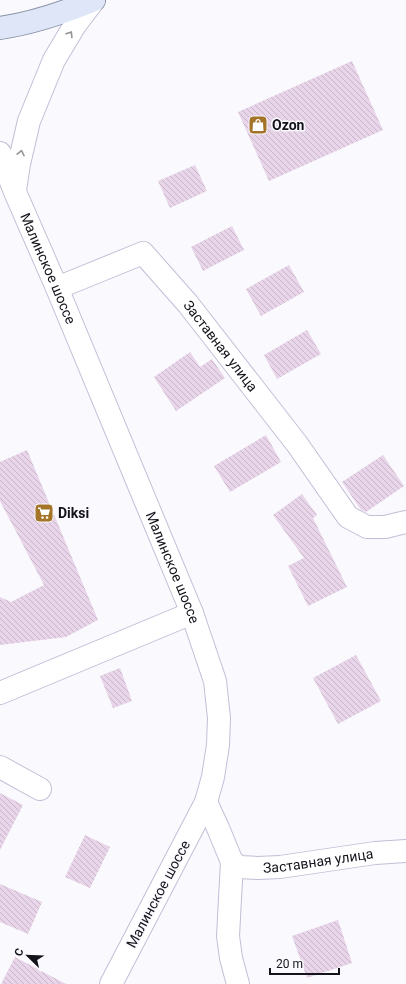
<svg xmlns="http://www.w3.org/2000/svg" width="406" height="984" viewBox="0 0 406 984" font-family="Roboto,sans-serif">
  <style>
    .building { fill: url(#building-back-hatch) }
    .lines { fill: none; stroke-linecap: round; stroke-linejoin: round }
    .street-casing { stroke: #c3bed6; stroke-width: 24 }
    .secondary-casing { stroke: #c3bed6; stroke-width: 24 }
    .primary-casing { stroke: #8a92a7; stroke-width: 24 }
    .street { stroke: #fff; stroke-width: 22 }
    .secondary { stroke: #fff; stroke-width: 22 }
    .primary { stroke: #dfe6f8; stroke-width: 22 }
    .oneway { stroke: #959598 }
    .labels { text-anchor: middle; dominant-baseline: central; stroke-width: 3; stroke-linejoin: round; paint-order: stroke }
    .poi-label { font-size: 14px; font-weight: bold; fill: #14131b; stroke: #faf9fe; text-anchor: start }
    .street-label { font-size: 14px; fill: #14131b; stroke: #faf9fe }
  </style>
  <defs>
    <pattern id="building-back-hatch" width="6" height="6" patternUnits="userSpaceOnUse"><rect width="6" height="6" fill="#e8d5e9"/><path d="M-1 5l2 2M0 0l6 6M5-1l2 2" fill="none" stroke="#c6b6c7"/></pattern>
  </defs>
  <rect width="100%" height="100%" fill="#faf9fe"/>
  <!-- building -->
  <g class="building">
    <path d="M352 61 383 130 269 181 238 112Z"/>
    <path d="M195 165 207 191 170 208 158 181Z"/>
    <path d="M232 226 244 250 203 271 191 247Z"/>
    <path d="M289 265 304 292 261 316 246 289Z"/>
    <path d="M307 330 321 354 277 379 264 355Z"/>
    <path d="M190 352 200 367 212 359 225 378 176 411 154 377Z"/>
    <path d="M266 435 281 462 230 492 214 466Z"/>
    <path d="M27 450 98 620 66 637 0 645V597L11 602 44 585 0 501V462Z"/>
    <path d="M383 455 404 486 366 512 361 510 342 482Z"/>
    <path d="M302 494 317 515 313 518 347 587 308 606 288 566 304 558 273 515Z"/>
    <path d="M356 655 381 701 338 724 313 678Z"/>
    <path d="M120 668 132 701 113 708 100 676Z"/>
    <path d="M0 793 23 805 0 850Z"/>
    <path d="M85 835 110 847 90 888 65 877Z"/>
    <path d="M0 884 42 902 28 934 0 922Z"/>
    <path d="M338 920 352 963 307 978 292 936Z"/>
    <path d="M15 957 66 984H1Z"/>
  </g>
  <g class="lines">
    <defs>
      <g id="street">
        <path id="s1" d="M57 288 143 253 188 304 297 444 348 517 367 527H385L406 522"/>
        <path d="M0 693 192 613"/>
        <path d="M0 767 40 789"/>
        <path d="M206 802 218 828 232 862 228 936 231 958 238 984"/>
        <path id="s2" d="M232 862 240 867 258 868 280 867 375 853 406 851"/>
      </g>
      <g id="secondary">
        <path id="s3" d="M0 153 15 192 57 288 192 613 215 681 219 718 218 745 213 777 206 802 111 984"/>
        <path d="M15 190 19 164 29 121 54 60 75 25 94 0"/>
      </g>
      <path id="primary" d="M0 28C33 23 63 13 94 0"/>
    </defs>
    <!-- street casing -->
    <use href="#street" class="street-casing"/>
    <!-- secondary casing -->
    <use href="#secondary" class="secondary-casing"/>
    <!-- primary casing -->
    <use href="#primary" class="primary-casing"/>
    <!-- street -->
    <use href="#street" class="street"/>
    <!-- secondary -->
    <use href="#secondary" class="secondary"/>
    <!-- primary -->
    <use href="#primary" class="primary"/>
  </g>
  <!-- one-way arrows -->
  <defs><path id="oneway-chevron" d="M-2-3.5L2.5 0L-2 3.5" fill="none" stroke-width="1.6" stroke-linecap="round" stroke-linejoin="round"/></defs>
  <g class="oneway">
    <use href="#oneway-chevron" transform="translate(70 34) rotate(-58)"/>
    <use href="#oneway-chevron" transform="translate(21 153) rotate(-78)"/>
  </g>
  <!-- icons -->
  <defs>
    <symbol id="shop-square" viewBox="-11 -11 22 22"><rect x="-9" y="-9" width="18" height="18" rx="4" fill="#a47429" stroke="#faf9fe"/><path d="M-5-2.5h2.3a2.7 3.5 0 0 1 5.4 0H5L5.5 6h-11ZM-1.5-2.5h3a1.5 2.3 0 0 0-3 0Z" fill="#fff"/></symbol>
    <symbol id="supermarket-square" viewBox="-11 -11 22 22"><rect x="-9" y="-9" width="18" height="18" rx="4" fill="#a47429" stroke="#faf9fe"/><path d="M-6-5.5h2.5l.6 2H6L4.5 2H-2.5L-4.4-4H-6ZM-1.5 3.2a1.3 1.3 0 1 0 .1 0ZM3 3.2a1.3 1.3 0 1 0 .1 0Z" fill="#fff"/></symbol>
  </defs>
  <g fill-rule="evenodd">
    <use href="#shop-square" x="247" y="114" width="22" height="22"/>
    <use href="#supermarket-square" x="33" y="502" width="22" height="22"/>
  </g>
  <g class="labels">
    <!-- poi labels -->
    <g class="poi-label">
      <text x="272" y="125">Ozon</text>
      <text x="58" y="513">Diksi</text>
    </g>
    <!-- street labels -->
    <g class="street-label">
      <text stroke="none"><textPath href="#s3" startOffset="125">Малинское шоссе</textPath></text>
      <text stroke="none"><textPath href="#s1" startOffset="214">Заставная улица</textPath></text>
      <text stroke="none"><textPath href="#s3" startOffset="449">Малинское шоссе</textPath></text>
      <text stroke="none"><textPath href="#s2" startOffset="88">Заставная улица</textPath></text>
      <text transform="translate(158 894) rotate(-62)">Малинское шоссе</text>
    </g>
  </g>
  <!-- north arrow -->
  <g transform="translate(28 956) rotate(293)" stroke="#faf9fe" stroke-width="3" paint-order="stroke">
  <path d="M0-3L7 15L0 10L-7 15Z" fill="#14131b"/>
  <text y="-6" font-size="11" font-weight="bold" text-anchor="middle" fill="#14131b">С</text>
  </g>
  <!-- scale -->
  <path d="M270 968v6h69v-6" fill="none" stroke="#14131b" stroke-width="2"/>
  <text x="276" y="968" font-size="12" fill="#14131b" stroke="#faf9fe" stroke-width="3" paint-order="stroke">20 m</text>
</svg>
